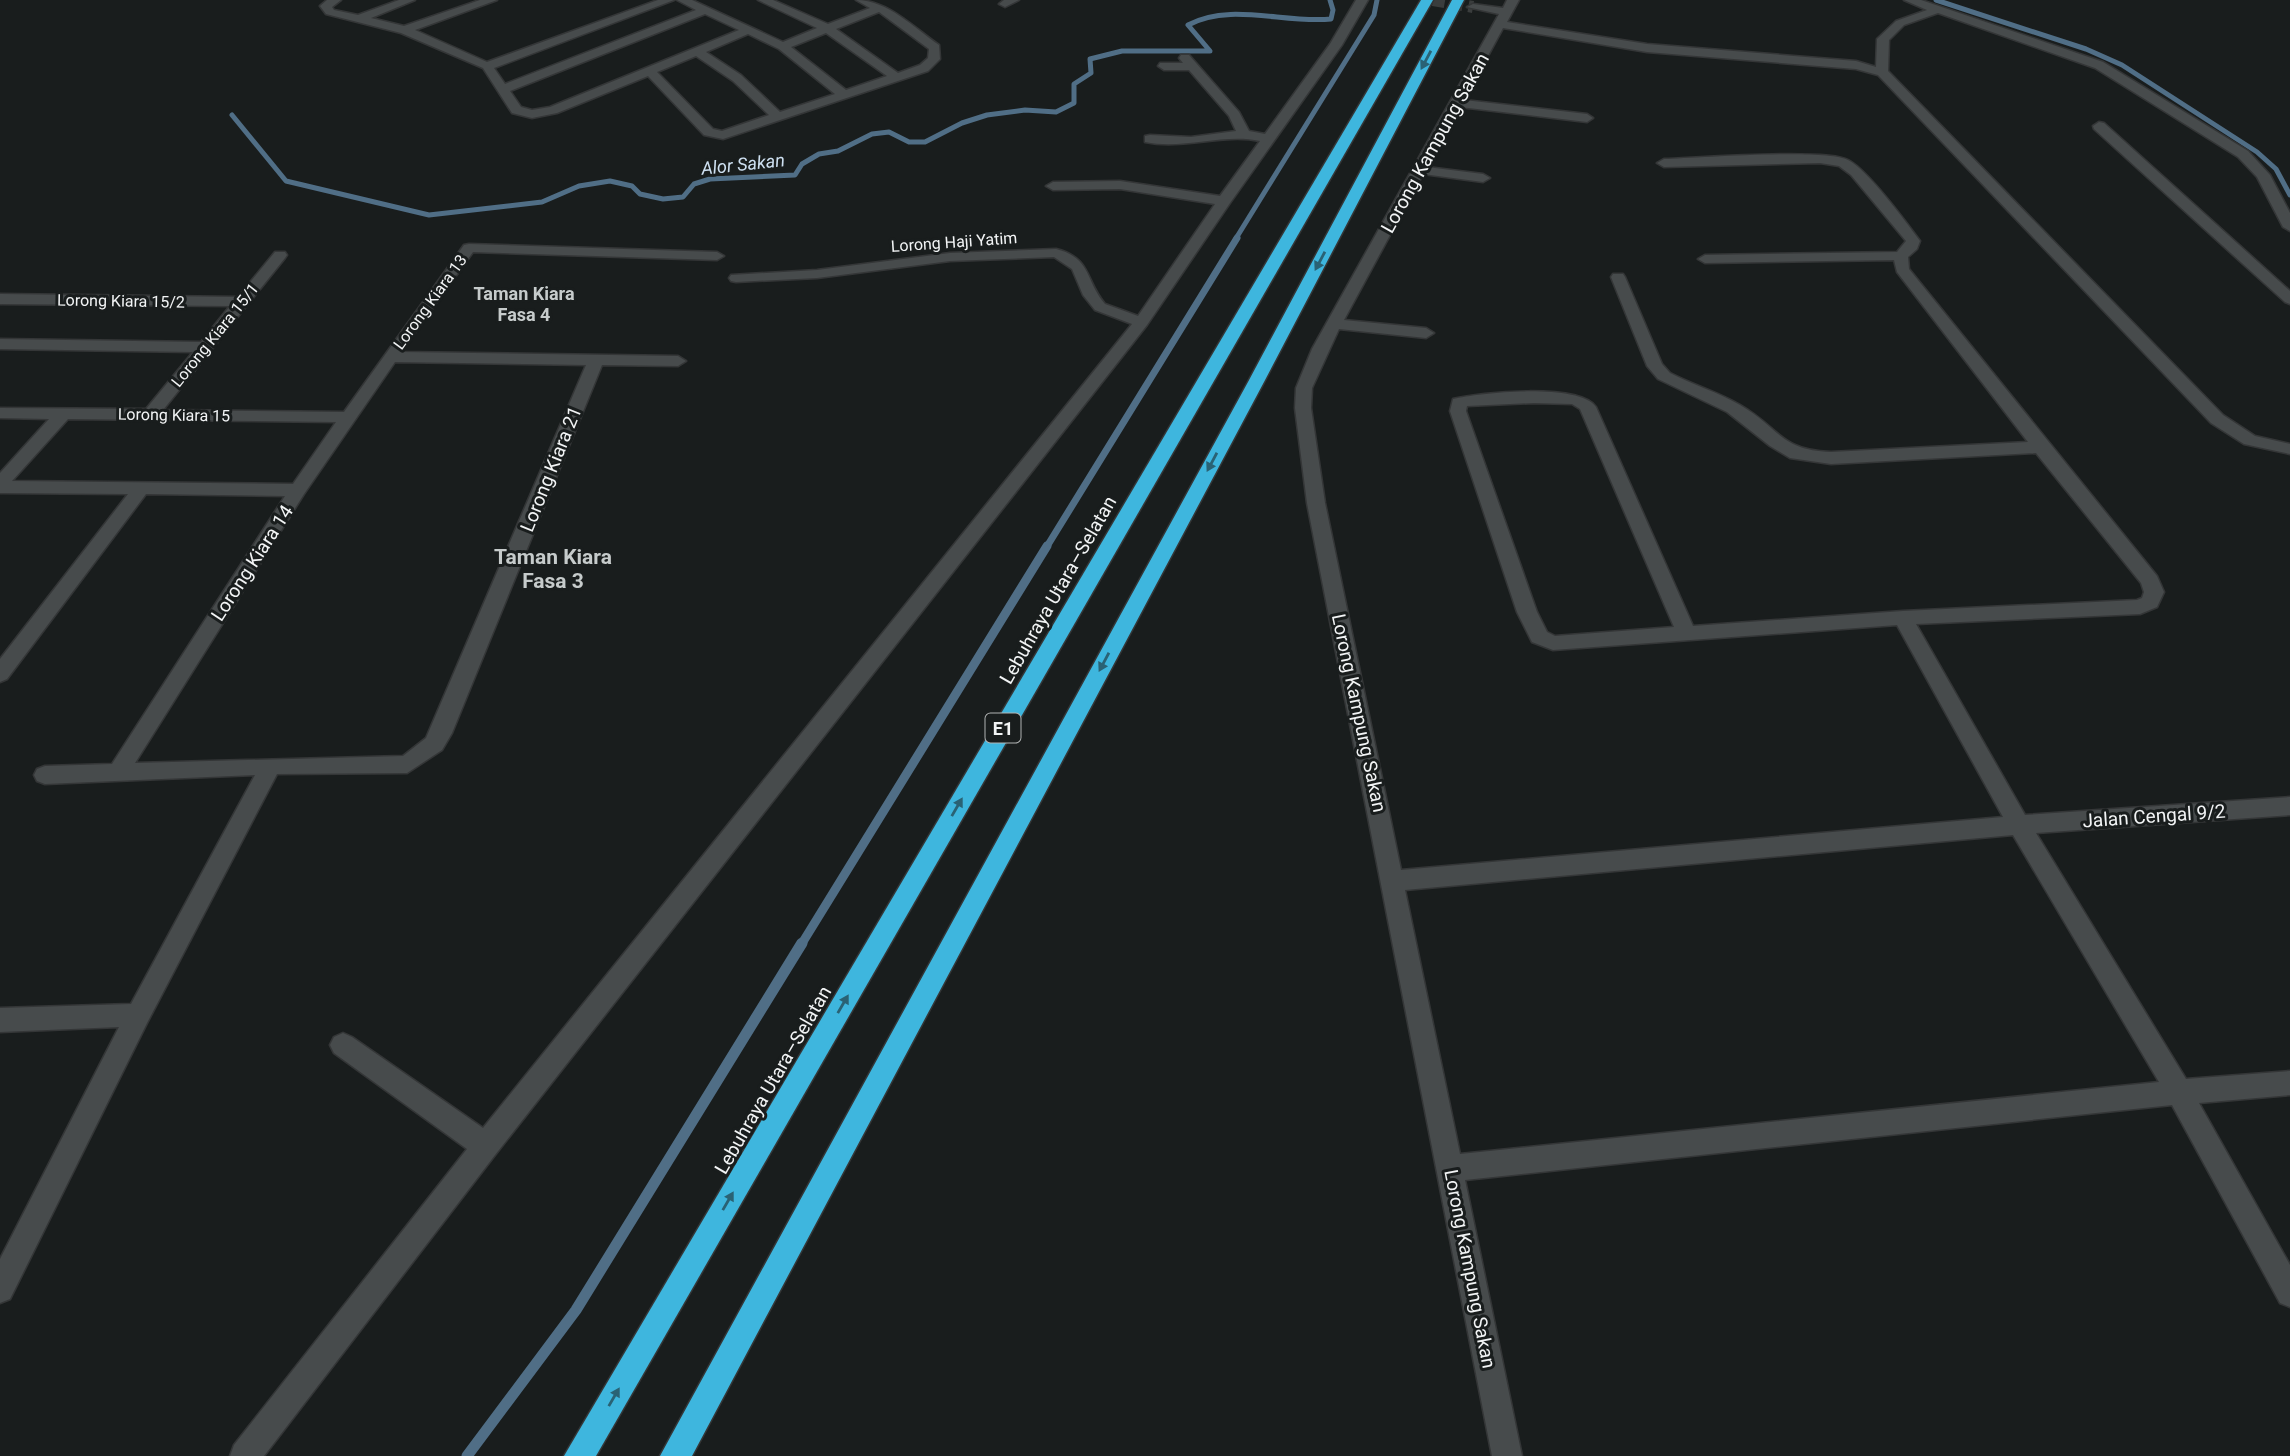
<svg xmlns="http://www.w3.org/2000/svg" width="2290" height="1456" viewBox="0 0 2290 1456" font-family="Roboto,sans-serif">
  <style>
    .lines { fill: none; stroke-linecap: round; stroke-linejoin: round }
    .stream-far3 { stroke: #506e86; stroke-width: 5 }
    .stream-far2 { stroke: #506e86; stroke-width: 7 }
    .stream-far1 { stroke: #506e86; stroke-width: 9 }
    .stream { stroke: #506e86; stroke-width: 11 }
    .minor-tunnel { stroke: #3a3d3d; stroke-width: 12; stroke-dasharray: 12 6; stroke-linecap: butt }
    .minor-casing { stroke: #343637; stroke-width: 3 }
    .highway-casing { stroke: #343637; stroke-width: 3 }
    .minor { fill: #474b4c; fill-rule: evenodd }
    .highway { fill: #3eb6de; fill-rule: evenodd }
    .oneway { fill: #2a6274 }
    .labels { text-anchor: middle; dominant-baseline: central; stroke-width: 6; stroke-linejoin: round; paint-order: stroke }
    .far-street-label { font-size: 16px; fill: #f2f4f5; stroke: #191d1d }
    .far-water-label { font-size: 18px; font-style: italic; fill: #cee0f1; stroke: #191d1d }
    .far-neighbourhood-label { font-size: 18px; font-weight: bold; fill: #c6cbcb; stroke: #191d1d }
    .shield { fill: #191d1d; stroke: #b1b4b4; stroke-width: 2 }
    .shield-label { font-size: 18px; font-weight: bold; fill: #f2f4f5 }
    .street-label { font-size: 19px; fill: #f2f4f5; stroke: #191d1d }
    .neighbourhood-label { font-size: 21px; font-weight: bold; fill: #c6cbcb; stroke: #191d1d }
  </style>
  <rect width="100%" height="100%" fill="#191d1d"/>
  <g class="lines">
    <!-- stream-far3 -->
    <g class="stream-far3">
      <path d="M1936 0 2086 49 2122 65 2257 152 2276 169 2290 195"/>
      <path d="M232 115 286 181 429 215 542 202 579 186 610 181 632 186 640 194 663 199 683 197 694 184 710 179 795 175 802 164 819 154 838 151 872 134 889 132 909 142H925L962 123 987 115 1025 110 1056 112 1074 103V84L1091 73 1090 59 1122 51H1210L1188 25C1230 2 1285 24 1331 19L1333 10 1330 0"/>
      <path d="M1235 240 1374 15 1377 0"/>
    </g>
    <!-- stream-far2 -->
    <path class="stream-far2" d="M1046 548 1237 238"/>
    <!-- stream-far1 -->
    <path class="stream-far1" d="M801 945 1047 546"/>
    <!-- stream -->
    <path class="stream" d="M467 1456 576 1310 802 943"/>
    <!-- minor-tunnel -->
    <path class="minor-tunnel" d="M1433 0 1473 7"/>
    <defs>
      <g id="minor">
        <path d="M327 0H341L332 7 334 10 358 15 399 0H415L371 18 404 26 480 0H497L415 30 487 62 658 0H674L494 68 505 84 696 10 677 0H692L783 42 817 28 758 0H773L828 24 870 8 856 0C888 0 914 28 939 45L940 59 928 71 723 139 704 135 648 76 557 113 532 118 512 113 483 68 401 33 326 14 320 6ZM879 12 929 49 928 58 920 65 898 73 836 29ZM705 14 739 30 550 107 532 110 521 107 510 91ZM826 33 887 76 846 90 791 47ZM748 34 779 49 835 94 780 112 741 75 706 52ZM696 56 733 81 769 115 722 131 713 129 657 72Z"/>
        <path d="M1004 0H1019L1005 7 999 4Z"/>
        <path d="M1356 0H1368L1342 45 1230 203 1147 325 495 1155 264 1456H230L234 1445 467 1149 334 1053 330 1045 334 1037 343 1033 352 1037 483 1128 1132 324 1095 310 1083 295 1072 269 1054 257 950 261 817 278 736 282 731 281 729 278 731 275 817 270 950 253 1056 249C1092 258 1085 281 1105 304L1138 316 1215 204 1120 189 1053 190 1046 186 1053 182 1120 181 1220 196 1260 141C1223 133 1184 150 1145 142V136L1150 135 1191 137 1236 131 1229 116 1189 70H1164L1158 66 1160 63H1183L1179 58 1181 55H1189L1239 112 1249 131 1265 134 1330 44Z"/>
        <path d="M1507 0H1519L1507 22 1647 44 1856 61 1876 67 1877 39 1896 21 1927 10 1904 0H1921L2103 62 2248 151 2270 175 2290 213V231L2283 227 2257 177 2238 157 2095 68 1938 13 1904 25 1889 40 1888 71 2223 415 2255 436 2290 444V454L2244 444 2211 423 1878 75 1856 69 1647 52 1503 28 1464 100 1587 114 1593 118 1587 122 1460 107 1427 167 1483 174 1490 178 1483 182 1423 174 1344 320 1426 328 1434 333 1426 338 1339 329 1312 388 1311 408 1325 503 1401 870 2003 817 1897 625 1553 650 1532 642 1517 612 1450 411 1453 399C1481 392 1579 383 1596 407L1693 626 1903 611 2137 600 2142 598 2144 592 2141 583 2036 453 1831 464 1790 458 1770 446 1727 412 1658 379 1647 366 1611 277 1613 274H1623L1625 277 1662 364 1670 373C1693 385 1718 392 1740 405 1780 428 1779 450 1831 452L2028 442 1897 272 1894 260 1705 263 1698 259 1705 255 1897 252 1906 241 1851 175 1839 166 1820 163 1664 167 1657 163 1664 159C1696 158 1827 148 1848 160 1868 170 1906 222 1920 241L1917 249 1908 257 1909 269 2157 576 2164 592 2157 607 2140 614 1916 624 2025 815 2290 797V815L2036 833 2186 1079 2290 1071V1095L2199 1103 2290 1265V1307L2280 1303 2172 1105 1465 1180 1522 1456H1492L1307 503 1295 408 1296 388 1312 349 1499 14 1467 7 1473 4 1503 8ZM1534 403 1572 404 1580 409 1674 627 1555 636 1547 632 1537 612 1466 411 1467 406ZM2013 835 2159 1082 1460 1154 1405 890Z"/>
        <path d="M2099 122 2104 123 2290 291V304L2285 302 2094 129 2093 126Z"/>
        <path d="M469 244 717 252 724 256 717 260 473 252 401 352 678 356 686 361 678 366 602 365 452 733 442 750 407 773 277 774 147 1023 10 1299 0 1303V1259L119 1027 0 1032V1008L131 1004 255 775 45 784 37 781 34 775 37 769 45 766 112 764 285 496 146 494 7 679 0 682V659L128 494 0 493V473L49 419 0 418V408L146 409 193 352 0 349V339L201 342 230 306 0 304V294L238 297 275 252H285L287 255 285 258 163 410 344 412 464 245ZM395 362 586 365 426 738 403 756 135 763 304 494ZM68 419 336 422 293 484 12 481Z"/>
      </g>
      <g id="highway">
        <path d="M1421 0H1433L596 1456H564Z"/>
        <path d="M1452 0H1464L1264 382 692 1456H660L1248 382Z"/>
      </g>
    </defs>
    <!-- minor casing -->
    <use href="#minor" class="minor-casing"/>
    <!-- highway casing -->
    <use href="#highway" class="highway-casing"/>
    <!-- minor -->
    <use href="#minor" class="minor"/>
    <!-- highway -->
    <use href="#highway" class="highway"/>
  </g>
  <!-- one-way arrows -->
  <defs><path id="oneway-solid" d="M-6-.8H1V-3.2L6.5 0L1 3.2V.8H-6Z" transform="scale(1.75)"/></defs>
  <g class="oneway">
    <use href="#oneway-solid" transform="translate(1426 60) rotate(118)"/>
    <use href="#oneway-solid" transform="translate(1320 261) rotate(118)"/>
    <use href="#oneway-solid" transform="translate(1212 462) rotate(118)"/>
    <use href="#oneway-solid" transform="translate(1104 662) rotate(118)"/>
    <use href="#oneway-solid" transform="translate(957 807) rotate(-60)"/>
    <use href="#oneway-solid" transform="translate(843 1004) rotate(-60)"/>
    <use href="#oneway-solid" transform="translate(728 1201) rotate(-60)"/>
    <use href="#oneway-solid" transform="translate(614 1397) rotate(-60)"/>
  </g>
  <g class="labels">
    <!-- far-street labels -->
    <g class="far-street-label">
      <text transform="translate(954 242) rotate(-4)">Lorong Haji Yatim</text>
      <text transform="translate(121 301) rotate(1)">Lorong Kiara 15/2</text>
      <text transform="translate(430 302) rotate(-54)">Lorong Kiara 13</text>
      <text transform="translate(215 335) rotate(-51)">Lorong Kiara 15/1</text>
      <text transform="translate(174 415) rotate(1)">Lorong Kiara 15</text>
    </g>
    <!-- far-water labels -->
    <g class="far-water-label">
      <text transform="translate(743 164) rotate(-6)">Alor Sakan</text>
    </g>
    <!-- far-neighbourhood labels -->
    <g class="far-neighbourhood-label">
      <text x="524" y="293">Taman Kiara<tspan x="524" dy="21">Fasa 4</tspan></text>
    </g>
    <!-- shield labels -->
    <rect class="shield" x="985.5" y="713.5" width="35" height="29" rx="5"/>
    <g class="shield-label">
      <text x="1003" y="728">E1</text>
    </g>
    <!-- street labels -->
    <g class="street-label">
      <text transform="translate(1435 143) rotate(-61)">Lorong Kampung Sakan</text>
      <text transform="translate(551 469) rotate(-68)">Lorong Kiara 21</text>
      <text transform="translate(252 563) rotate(-57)">Lorong Kiara 14</text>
      <text transform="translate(1058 590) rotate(-60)">Lebuhraya Utara–Selatan</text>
      <text transform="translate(1359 713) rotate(78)">Lorong Kampung Sakan</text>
      <text transform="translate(2154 816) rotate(-4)">Jalan Cengal 9/2</text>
      <text transform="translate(773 1080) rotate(-60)">Lebuhraya Utara–Selatan</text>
      <text transform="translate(1470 1269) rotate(79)">Lorong Kampung Sakan</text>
    </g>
    <!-- neighbourhood labels -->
    <g class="neighbourhood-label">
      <text x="553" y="557">Taman Kiara<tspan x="553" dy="24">Fasa 3</tspan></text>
    </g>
  </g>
</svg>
